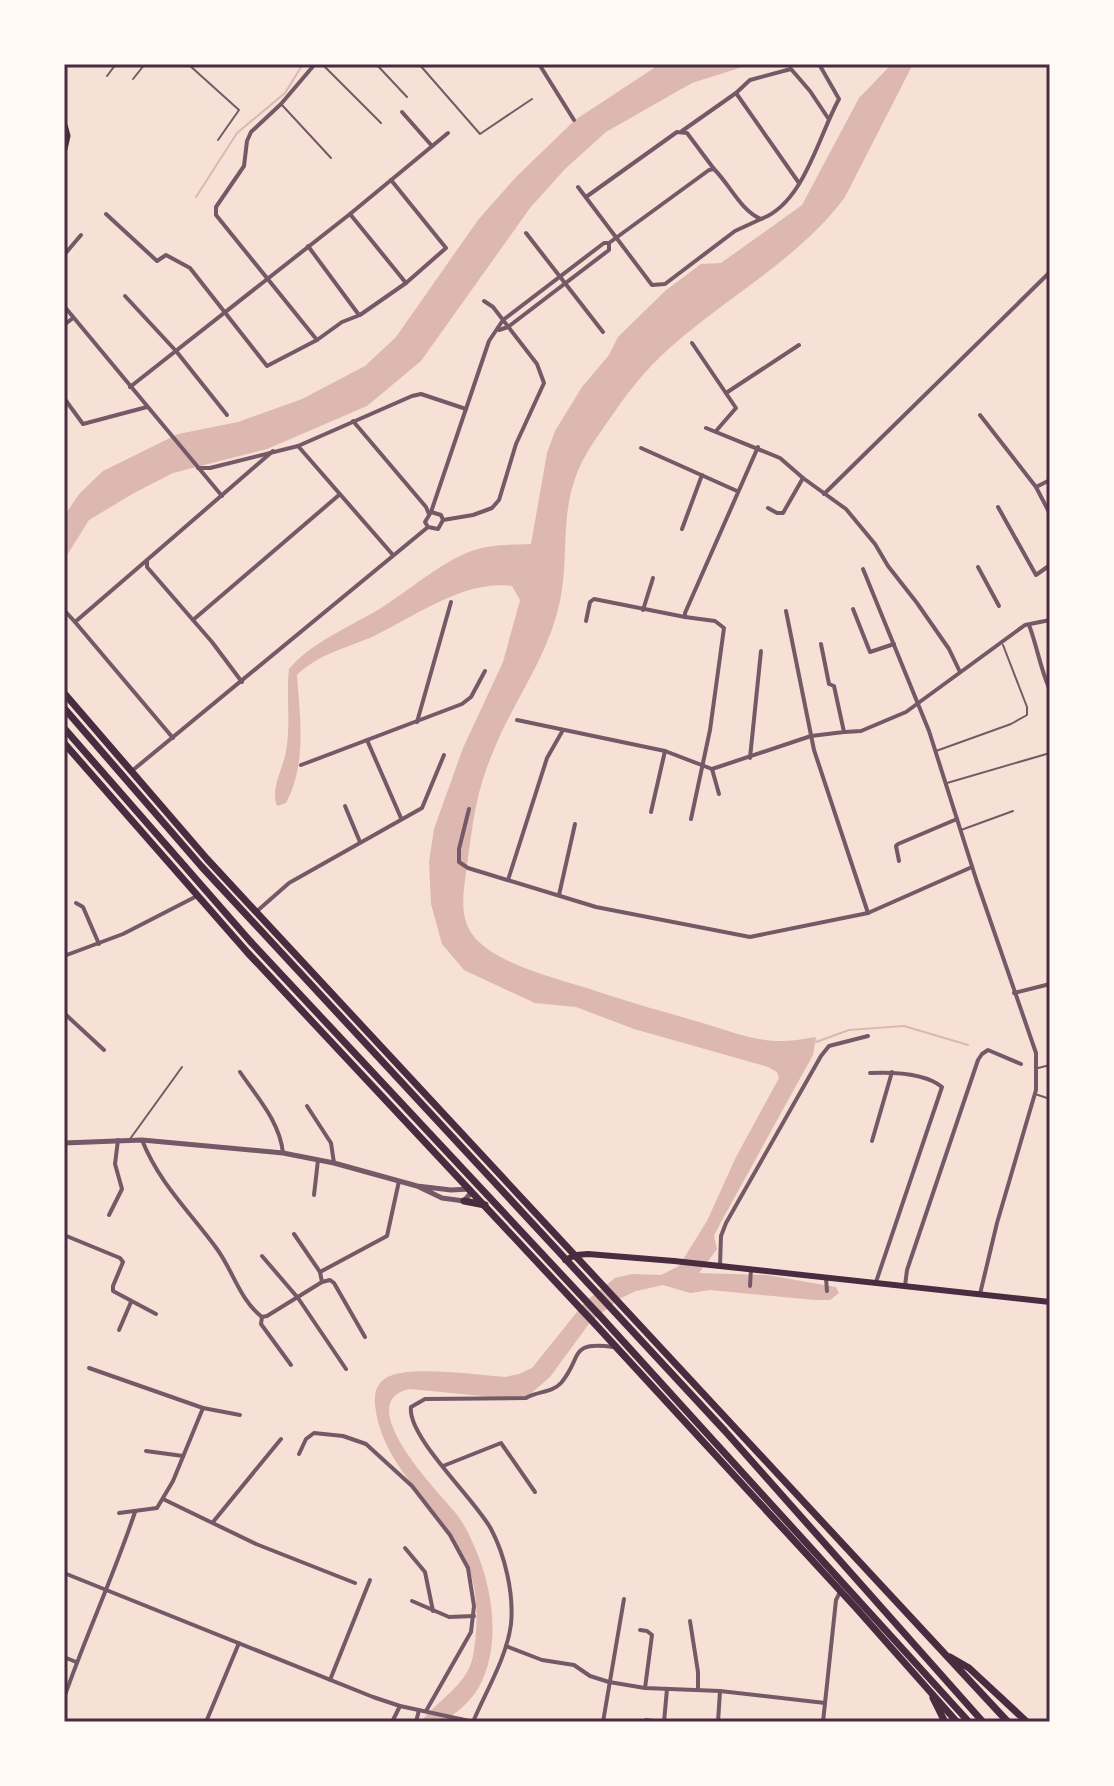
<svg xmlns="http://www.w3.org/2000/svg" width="1114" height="1786" viewBox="0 0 1114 1786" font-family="'DejaVu Sans',sans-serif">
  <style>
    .water { fill: #dcb8b0 }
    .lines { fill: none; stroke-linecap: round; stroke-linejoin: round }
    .stream { stroke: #dcb8b0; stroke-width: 2 }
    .service { stroke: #755966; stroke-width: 2 }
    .minor { stroke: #755966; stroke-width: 4 }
    .tertiary { stroke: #755966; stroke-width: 5 }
    .secondary { stroke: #4a2c40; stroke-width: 6 }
    .primary { stroke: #4a2c40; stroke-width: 7 }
    .trunk { stroke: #4a2c40; stroke-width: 7 }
    .neatline { fill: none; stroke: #4a2c40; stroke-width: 3 }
  </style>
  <rect width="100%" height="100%" fill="#f7e1d7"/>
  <!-- water -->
  <g class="water">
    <path d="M660 64H752L692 83 606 132 565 169 530 208 421 361 367 406 267 449 173 473 134 493 89 520 64 560V516L80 493 103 471 178 434 238 422 302 399 365 366 396 337 478 220 515 178 575 120Z"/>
    <path d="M889 64H913L845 197C794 266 713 303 653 364 631 386 611 417 593 443 551 506 575 554 556 617 542 665 511 706 493 752 474 797 473 826 466 872 463 898 458 922 479 942 508 969 568 981 605 994 638 1005 673 1014 706 1024 731 1032 758 1042 785 1041 795 1041 806 1038 816 1037L813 1055 721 1222 714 1236 717 1249 699 1273 767 1275 836 1287 839 1293 830 1300H815L710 1290 690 1293 663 1285 636 1291 621 1298 591 1321 550 1377 535 1390 526 1397 512 1399 410 1389C349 1401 439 1493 454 1511 463 1521 470 1536 475 1548 493 1589 501 1645 480 1685 473 1699 454 1717 440 1722 435 1723 426 1722 421 1722 438 1699 467 1686 473 1656 478 1629 479 1593 468 1566 463 1556 457 1544 451 1534 422 1492 381 1459 375 1405 374 1392 377 1381 390 1376 414 1366 477 1375 505 1377L519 1374 532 1368 585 1302 615 1278 632 1274 661 1275 679 1266 707 1221 735 1159 779 1078 777 1072 768 1067 634 1029 576 1007 535 1003 464 970 442 944 431 904 429 862 434 829 463 748 503 662 520 600 512 586C463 580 416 616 374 636 347 648 318 654 297 675 300 719 307 763 286 803L277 806C270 789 283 769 286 751 291 724 286 696 289 669 313 641 350 627 381 608 409 590 434 568 464 554 485 544 508 545 531 544L547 453 555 431 582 387 609 355 618 337 665 291 701 264 721 263 802 205 859 98 888 68Z"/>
  </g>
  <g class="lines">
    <!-- stream -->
    <g class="stream">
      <path d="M196 197 237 133 285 93 303 64"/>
      <path d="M816 1042 849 1030 904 1026 968 1045"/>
    </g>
    <!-- service -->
    <g class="service">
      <path d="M188 64 239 110 218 140"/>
      <path d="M322 64 381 123"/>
      <path d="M376 64 407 97"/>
      <path d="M419 64 480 134 532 99"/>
      <path d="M107 76 116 64"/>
      <path d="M133 79 145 64"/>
      <path d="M282 105 331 158"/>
      <path d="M936 751 1011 724 1027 715V707L1003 645"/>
      <path d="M947 783 1050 753"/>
      <path d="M961 830 1013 811"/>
      <path d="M1038 1068 1050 1065"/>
      <path d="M1035 1094 1050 1099"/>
      <path d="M130 1139 182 1067"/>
    </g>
    <!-- minor -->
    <g class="minor">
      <path d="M315 64 281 104 251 132 247 141 244 166 216 207V215L317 340"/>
      <path d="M539 64 574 120"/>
      <path d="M736 93 799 183"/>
      <path d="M402 112 432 146"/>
      <path d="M682 131 736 93 750 80 791 69 810 91 828 118"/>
      <path d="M578 187 652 285 665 284 735 231 761 219"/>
      <path d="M586 197 677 132 687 133 714 169"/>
      <path d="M106 214 157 261 166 255 190 268 267 366 317 340 342 322 360 315 406 283 446 248 391 180"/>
      <path d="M350 214 406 283"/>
      <path d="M526 233 603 332"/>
      <path d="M308 246 359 315"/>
      <path d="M64 255 81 235"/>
      <path d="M125 296 176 351 227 415"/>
      <path d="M64 306 222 496"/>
      <path d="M64 325 73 318"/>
      <path d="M499 330 508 327 609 250V243"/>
      <path d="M692 343 736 408 716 431"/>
      <path d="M130 387 350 214 448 133"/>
      <path d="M726 393 799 345"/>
      <path d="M64 398 83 424 147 407"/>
      <path d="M980 415 1036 487 1050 514"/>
      <path d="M353 421 426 507 429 514"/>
      <path d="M706 428 780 458 803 478 846 509 875 544 888 566 917 603 949 649 960 672"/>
      <path d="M298 446 393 555"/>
      <path d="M641 448 737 491"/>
      <path d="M198 468H210L298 446 412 396 421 394 466 409"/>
      <path d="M1036 487 1050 480"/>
      <path d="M824 494 1050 272"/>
      <path d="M998 507 1036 575 1050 565"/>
      <path d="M768 508 777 513H783L803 478"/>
      <path d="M431 512 489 341 503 320 604 243H609L709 170 714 169C730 185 741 211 761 219 804 203 818 137 839 99L819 64"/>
      <path d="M443 520 473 515 492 508 499 500 516 444 544 383 537 364 493 307 484 301"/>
      <path d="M682 529 702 475"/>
      <path d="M147 560 75 622 173 738"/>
      <path d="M978 567 999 606"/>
      <path d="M863 569 929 731 977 882 1036 1053V1090L997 1223 980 1294"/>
      <path d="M853 609 870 652 894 644"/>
      <path d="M64 610 75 622"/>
      <path d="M643 610 653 578"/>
      <path d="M786 611 814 750 868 913"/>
      <path d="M193 620 339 495"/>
      <path d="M586 621 590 602 594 599 685 617"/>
      <path d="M1029 625C1037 646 1040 667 1049 688"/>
      <path d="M242 682 212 642 147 567V560L273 451"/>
      <path d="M517 720 665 751 712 769 811 736 844 732 834 686 829 684 821 644"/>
      <path d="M417 722 451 602"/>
      <path d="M845 732 861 731 906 712 1025 625 1050 620"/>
      <path d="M367 740 401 818"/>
      <path d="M750 758 761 651"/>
      <path d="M301 765 462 704 471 697 485 671"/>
      <path d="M712 769 719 794"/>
      <path d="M133 770 428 527 438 529 443 520 441 515 431 512 425 522 428 527"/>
      <path d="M345 806 360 842"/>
      <path d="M469 809 459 849V862L468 868 596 907 750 937 868 913 972 867"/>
      <path d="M651 812 665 751"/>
      <path d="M691 819 710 730 724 628 715 621 685 617V613L758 447"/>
      <path d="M899 861 896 846 898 844 957 819"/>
      <path d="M508 880 547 758 563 730"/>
      <path d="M559 895 575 824"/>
      <path d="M76 903 83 907 99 944"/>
      <path d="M256 912 289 883 422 808 444 755"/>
      <path d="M64 956 123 934 197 896"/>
      <path d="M1014 993 1050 984"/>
      <path d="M64 1013 104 1050"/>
      <path d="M240 1072C257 1097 280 1122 283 1153"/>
      <path d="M870 1073C892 1072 925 1073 942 1087L876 1282"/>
      <path d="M307 1106 331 1143 334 1163"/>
      <path d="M142 1140C159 1183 190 1212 217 1249 233 1271 240 1300 262 1317L267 1316 322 1282 320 1272 294 1234"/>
      <path d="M872 1141 892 1072"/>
      <path d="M314 1195 318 1160"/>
      <path d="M109 1215 122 1189 115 1164 118 1140"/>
      <path d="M64 1235 120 1258 123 1262 113 1286V1291L156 1314"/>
      <path d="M262 1256 298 1298 346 1369"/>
      <path d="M720 1266 721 1236 726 1223 821 1056 829 1046 868 1036"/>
      <path d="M320 1272 387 1236 399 1181"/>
      <path d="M826 1278 827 1291"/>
      <path d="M322 1282 330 1280 334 1283 365 1337"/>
      <path d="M750 1286 751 1269"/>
      <path d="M905 1286 907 1270 978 1060 982 1054 988 1050 1021 1064"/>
      <path d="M262 1317 261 1324 291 1365"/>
      <path d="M119 1330 131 1302"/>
      <path d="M89 1368 203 1408"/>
      <path d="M146 1451 183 1456"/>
      <path d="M299 1454 306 1439 314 1433 343 1436 366 1444 412 1486 450 1535 468 1568 474 1606 471 1632 426 1711"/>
      <path d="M443 1466 501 1443 535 1492"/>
      <path d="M163 1499 256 1544 355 1583"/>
      <path d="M119 1513 157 1508 173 1481 203 1408 240 1415"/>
      <path d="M213 1522 281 1439"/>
      <path d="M405 1548 425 1572 433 1611"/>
      <path d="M64 1573 373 1697 400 1706 474 1722"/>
      <path d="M412 1601 449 1617 474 1616"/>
      <path d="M690 1621 698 1672V1690"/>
      <path d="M640 1630 647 1631 652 1635 645 1688"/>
      <path d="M506 1646 542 1660 574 1665 590 1676 609 1682 645 1688 720 1691 718 1722"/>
      <path d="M64 1657 76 1662"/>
      <path d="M330 1680 370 1580"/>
      <path d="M720 1691 825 1703"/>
      <path d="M64 1698C86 1635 114 1575 135 1512"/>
      <path d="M646 1720 660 1722"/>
      <path d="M206 1722 239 1643"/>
      <path d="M392 1722 400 1706"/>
      <path d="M416 1722 419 1710"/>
      <path d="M437 1722 461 1719"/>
      <path d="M473 1722C486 1691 507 1657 511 1624 514 1594 505 1555 491 1529 475 1499 407 1437 411 1407L425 1399 526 1398C537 1391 552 1393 561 1383 583 1357 568 1341 613 1347"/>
      <path d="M603 1722 624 1599"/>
      <path d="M664 1722 667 1689"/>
      <path d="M823 1722 836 1600 841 1590"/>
    </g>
    <!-- tertiary -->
    <path class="tertiary" d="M64 1143 142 1140 283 1153 334 1163 417 1186 442 1198 464 1201 470 1194V1189L451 1190 417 1186"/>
    <!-- secondary -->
    <path class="secondary" d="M565 1260 576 1255 588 1254 674 1261 1050 1302"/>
    <!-- primary -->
    <path class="primary" d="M64 125 67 136 64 149"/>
    <!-- trunk -->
    <g class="trunk">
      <path d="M64 693 207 859 1008 1722"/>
      <path d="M64 708 201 866 725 1431 983 1722"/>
      <path d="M64 728 250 941 602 1318 969 1722"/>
      <path d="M64 743 247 952 595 1324 856 1608 957 1722"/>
      <path d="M464 1201 485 1205"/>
      <path d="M950 1657 969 1668 1027 1722"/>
      <path d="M933 1698 945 1722"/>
    </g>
  </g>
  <!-- border -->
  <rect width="1114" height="1786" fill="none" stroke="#fffaf5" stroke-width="132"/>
  <rect x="66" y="66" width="982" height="1654" class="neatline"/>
</svg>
